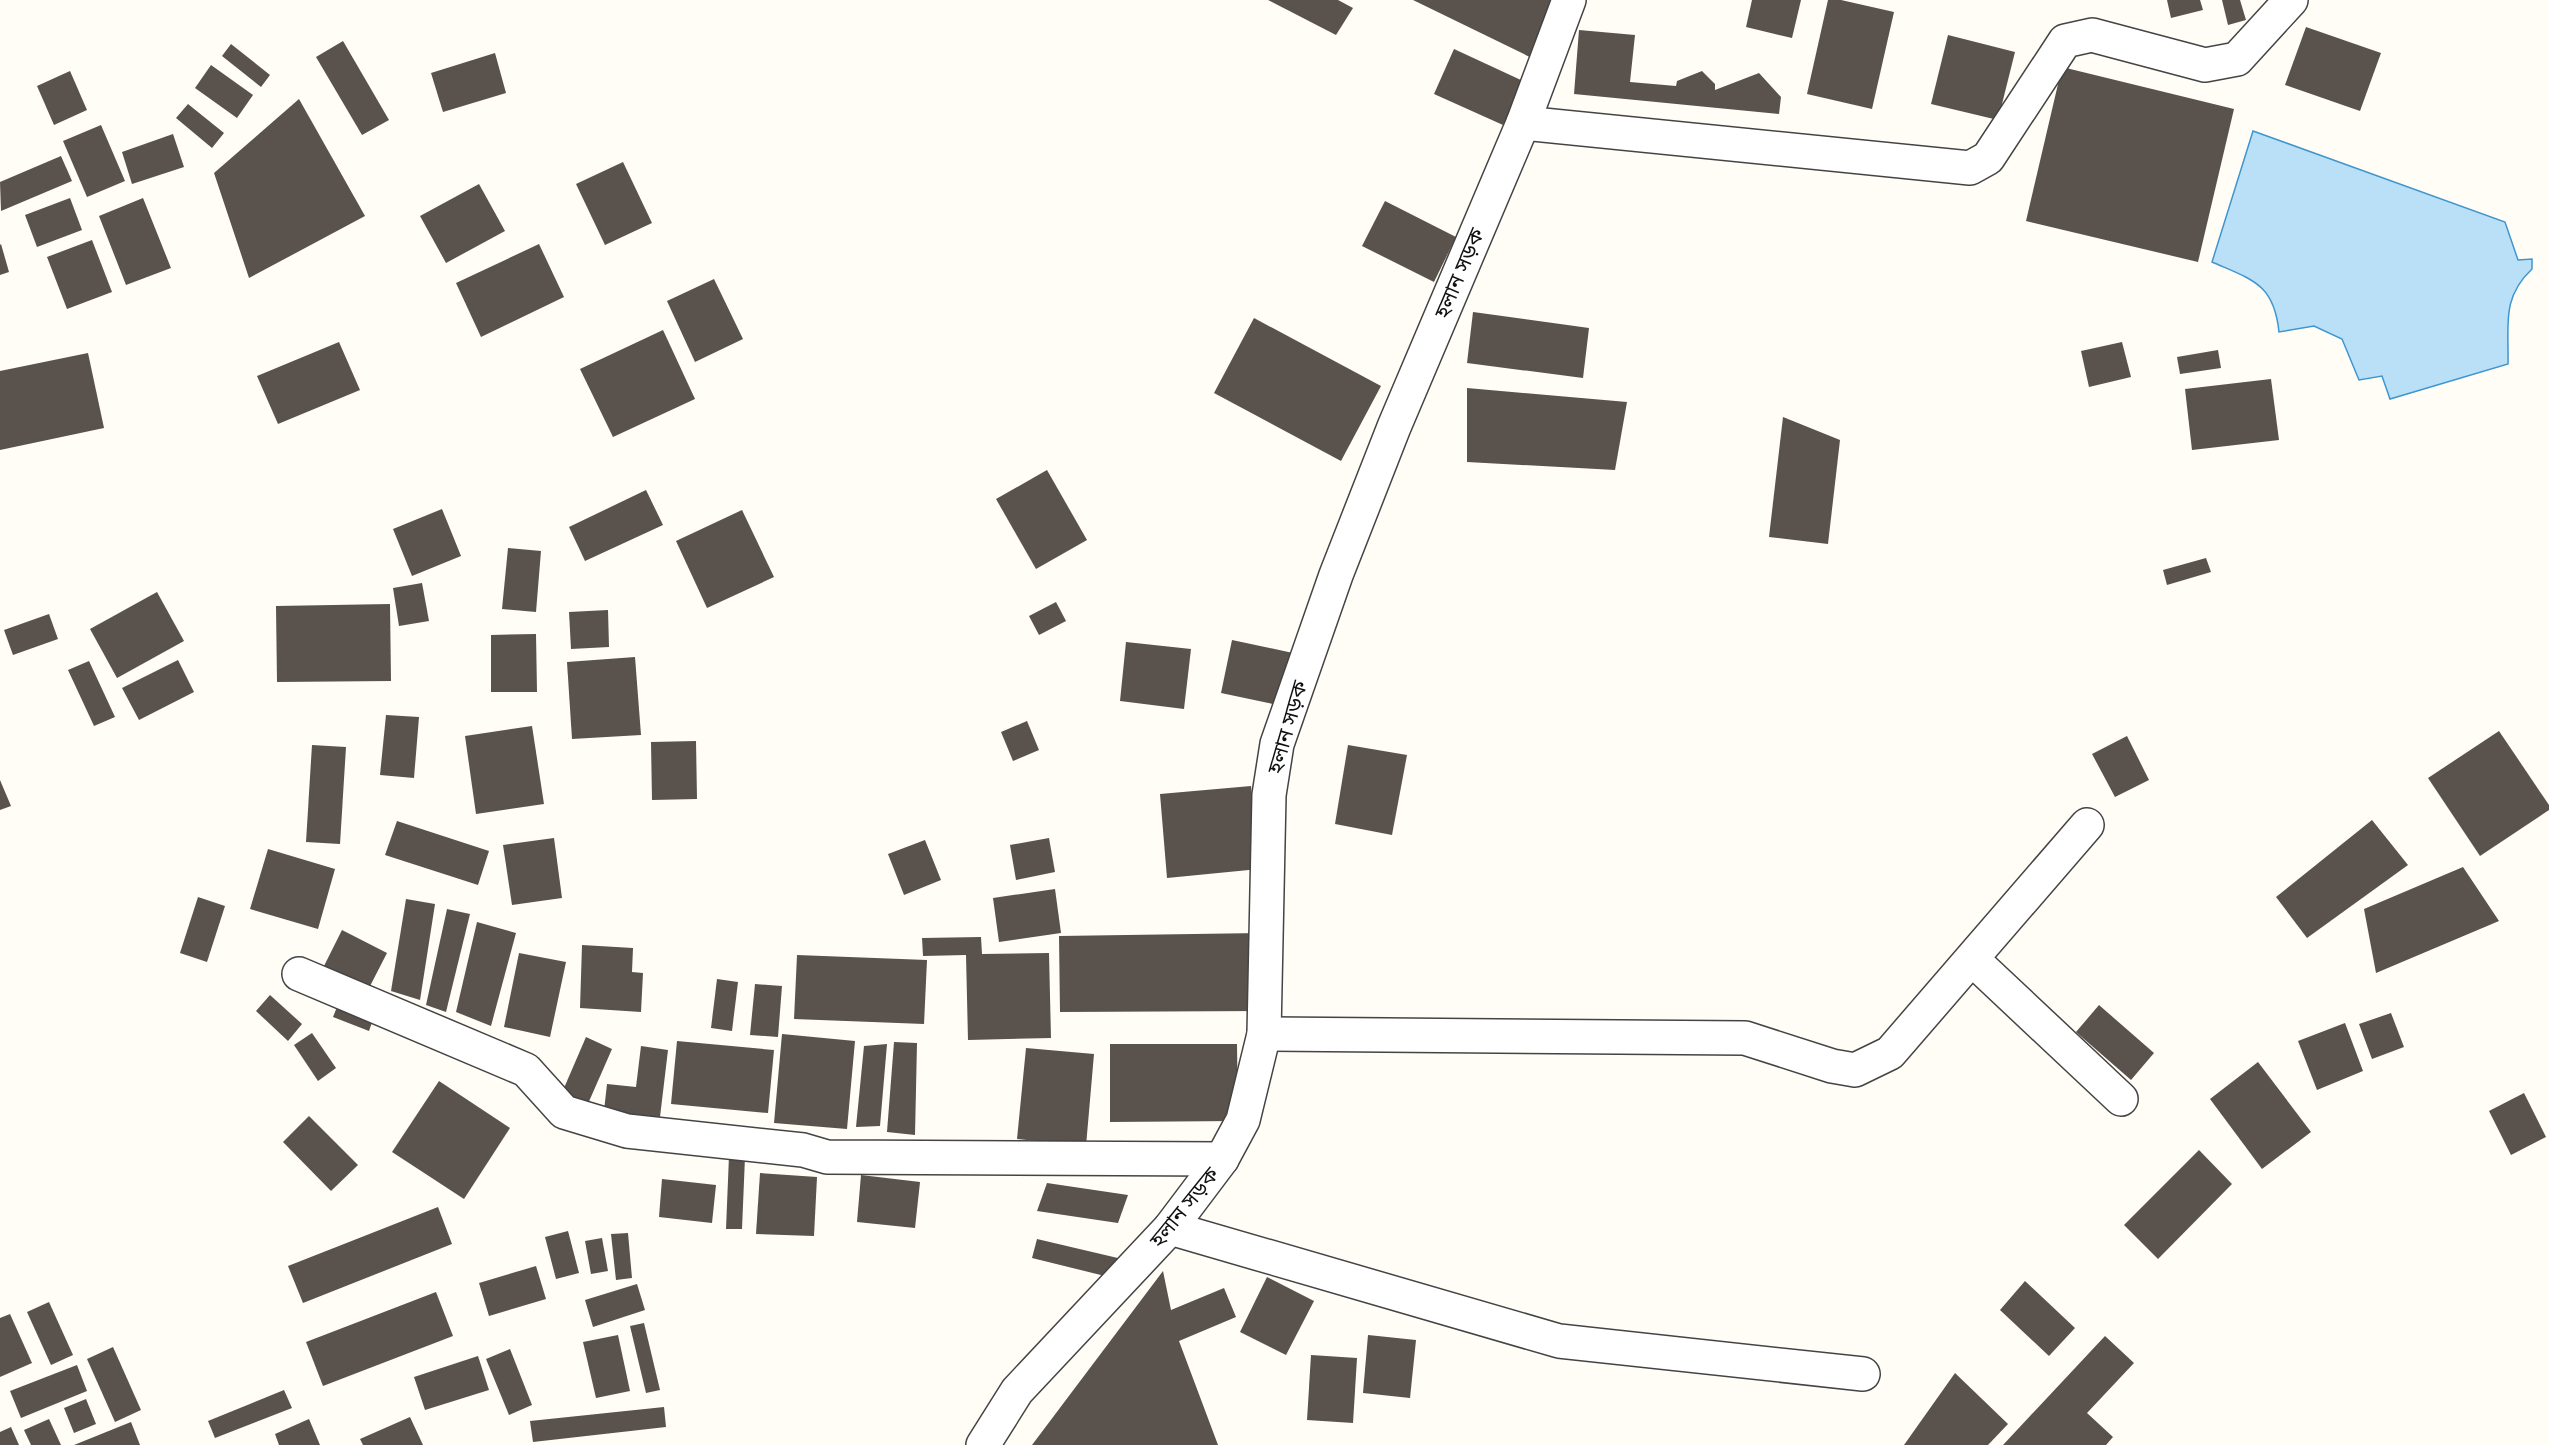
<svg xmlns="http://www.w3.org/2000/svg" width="2549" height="1445" viewBox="0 0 2549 1445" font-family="Lora,'Noto Sans Bengali',serif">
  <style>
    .water { fill: #b9e0f7; stroke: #3f96cf; stroke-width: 1.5 }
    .building { fill: #5a524d }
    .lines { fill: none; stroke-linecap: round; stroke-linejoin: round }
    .minor-casing { stroke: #444; stroke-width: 36 }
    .minor { stroke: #fff; stroke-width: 33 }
    .labels { text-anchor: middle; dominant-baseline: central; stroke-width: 6; stroke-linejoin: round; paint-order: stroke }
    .street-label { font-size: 21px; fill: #111; stroke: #fff }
  </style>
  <rect width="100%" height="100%" fill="#fffdf5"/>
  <!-- water -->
  <path class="water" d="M2253 131 2505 222 2518 260 2532 259V269C2501 298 2509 326 2508 364L2390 399 2382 376 2359 380 2342 339 2314 326 2279 332C2274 284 2253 280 2212 262Z"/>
  <!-- building -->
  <g class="building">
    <path d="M1268 0H1338L1353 8 1336 35Z"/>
    <path d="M1413 0H1563L1536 60Z"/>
    <path d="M1752 0H1801L1792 38 1746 27Z"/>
    <path d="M1828 0H1841L1894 12 1872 109 1807 94Z"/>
    <path d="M2167 0H2200L2203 10 2171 18Z"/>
    <path d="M2222 0H2240L2246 20 2228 25Z"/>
    <path d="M2306 27 2381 53 2360 111 2285 85Z"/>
    <path d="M1579 30 1635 35 1630 82 1676 86 1677 81 1702 71 1715 84V90L1759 73 1781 97 1779 114 1574 94Z"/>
    <path d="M1948 35 2015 52 1998 120 1931 104Z"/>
    <path d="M343 41 389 120 362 135 316 57Z"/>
    <path d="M231 44 270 75 261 87 222 56Z"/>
    <path d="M1454 49 1523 81 1503 125 1434 94Z"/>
    <path d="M495 53 506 93 443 112 431 73Z"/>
    <path d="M211 65 253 95 237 118 195 88Z"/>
    <path d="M2062 67 2234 109 2198 262 2026 221Z"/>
    <path d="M70 71 87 110 54 125 37 86Z"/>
    <path d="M299 99 365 216 249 278 214 173Z"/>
    <path d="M188 104 224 133 212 148 176 118Z"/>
    <path d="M101 125 125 181 87 197 63 141Z"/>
    <path d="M173 134 184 167 132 184 122 152Z"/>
    <path d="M61 156 72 181 1 211 0 182Z"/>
    <path d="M623 162 652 223 605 245 576 184Z"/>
    <path d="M479 184 505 231 446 263 420 216Z"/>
    <path d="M70 198 82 230 37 247 25 215Z"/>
    <path d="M143 198 171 268 126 285 99 216Z"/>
    <path d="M1385 201 1456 237 1434 282 1362 246Z"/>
    <path d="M92 240 112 292 67 309 47 257Z"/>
    <path d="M1 244 9 272 0 275V245Z"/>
    <path d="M539 244 564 297 481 337 456 283Z"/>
    <path d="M714 279 743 339 695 362 667 301Z"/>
    <path d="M1473 312 1589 328 1583 378 1467 363Z"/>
    <path d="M1254 318 1381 386 1341 461 1214 393Z"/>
    <path d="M663 330 695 399 613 437 580 369Z"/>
    <path d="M339 342 360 390 278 424 257 376Z"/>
    <path d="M2122 342 2131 377 2089 387 2081 351Z"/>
    <path d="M2218 350 2221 368 2180 374 2177 357Z"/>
    <path d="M88 353 104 428 0 450V371Z"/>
    <path d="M2271 379 2279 440 2192 450 2185 389Z"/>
    <path d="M1467 388 1627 402 1615 470 1467 462Z"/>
    <path d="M1783 417 1840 440 1828 544 1769 537Z"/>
    <path d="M1047 470 1087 540 1036 569 996 499Z"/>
    <path d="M646 490 663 525 585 561 569 527Z"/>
    <path d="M442 509 461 556 412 576 393 529Z"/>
    <path d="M742 510 774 577 707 608 676 541Z"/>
    <path d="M508 548 541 551 536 612 502 609Z"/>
    <path d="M2206 558 2211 572 2167 585 2163 570Z"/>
    <path d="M422 583 429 621 399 626 393 588Z"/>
    <path d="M157 592 184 641 117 678 90 629Z"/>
    <path d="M1056 602 1066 621 1039 635 1029 616Z"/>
    <path d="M390 604 391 681 277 682 276 606Z"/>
    <path d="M608 610 609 647 571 649 569 612Z"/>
    <path d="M49 614 58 639 13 655 4 630Z"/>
    <path d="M536 634 537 692H491V635Z"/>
    <path d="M1232 640 1293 653 1282 706 1221 693Z"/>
    <path d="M1126 642 1191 649 1184 709 1120 701Z"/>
    <path d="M635 657 641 735 572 739 567 662Z"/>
    <path d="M178 660 194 692 139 720 122 688Z"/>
    <path d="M89 661 115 717 94 726 68 670Z"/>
    <path d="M386 715 419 717 414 778 380 775Z"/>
    <path d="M1027 721 1039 750 1013 761 1001 732Z"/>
    <path d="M532 726 544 804 476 814 465 736Z"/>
    <path d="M2499 731 2549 805V810L2480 856 2428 778Z"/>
    <path d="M2127 736 2149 780 2115 797 2092 754Z"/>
    <path d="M696 741 697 799 652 800 651 742Z"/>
    <path d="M312 745 346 747 340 844 306 842Z"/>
    <path d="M1348 745 1407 755 1392 835 1335 824Z"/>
    <path d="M0 780 11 806 0 810Z"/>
    <path d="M1251 786 1259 869 1167 878 1160 794Z"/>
    <path d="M2372 820 2408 865 2307 938 2276 897Z"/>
    <path d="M397 821 489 851 478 885 385 855Z"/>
    <path d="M554 838 562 898 512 905 503 845Z"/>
    <path d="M1049 838 1055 872 1016 880 1010 845Z"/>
    <path d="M925 840 941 880 904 895 888 854Z"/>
    <path d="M268 849 335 869 318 929 250 909Z"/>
    <path d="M2463 867 2499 921 2376 973 2364 909Z"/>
    <path d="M1055 889 1061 933 999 942 993 898Z"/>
    <path d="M198 897 225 906 207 962 180 953Z"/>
    <path d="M406 899 435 904 420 1000 391 991Z"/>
    <path d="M447 909 470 914 446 1012 426 1005Z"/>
    <path d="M477 922 516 933 491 1026 456 1012Z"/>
    <path d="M342 930 387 953 368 990 323 968Z"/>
    <path d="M1261 933 1262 1011 1060 1012 1059 936Z"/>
    <path d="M981 937 982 954 1049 953 1051 1038 968 1040 966 955 923 956 922 938Z"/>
    <path d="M582 945 633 948 632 972 643 973 641 1012 580 1008Z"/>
    <path d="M519 953 566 962 550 1037 504 1027Z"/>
    <path d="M797 955 927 960 924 1024 794 1019Z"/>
    <path d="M717 979 738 982 732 1031 711 1028Z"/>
    <path d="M755 984 782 986 778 1037 750 1035Z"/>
    <path d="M270 995 302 1024 288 1041 256 1011Z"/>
    <path d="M341 997 376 1011 369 1031 333 1017Z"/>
    <path d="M2099 1005 2154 1053 2131 1080 2076 1032Z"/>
    <path d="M2391 1013 2404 1047 2372 1059 2359 1024Z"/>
    <path d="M2345 1023 2363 1071 2317 1090 2298 1041Z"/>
    <path d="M312 1033 336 1068 318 1081 294 1045Z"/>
    <path d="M782 1034 855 1041 847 1129 774 1123Z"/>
    <path d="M586 1037 612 1049 587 1106 561 1095Z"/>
    <path d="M677 1041 774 1050 768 1113 671 1104Z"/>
    <path d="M894 1042 917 1043 915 1135 887 1132Z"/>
    <path d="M887 1044 880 1126 856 1127 864 1046Z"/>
    <path d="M1110 1044H1237L1238 1121 1110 1122Z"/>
    <path d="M641 1046 668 1050 660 1117 604 1111 607 1084 636 1087Z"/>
    <path d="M1026 1048 1094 1054 1086 1146 1017 1139Z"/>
    <path d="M2258 1062 2311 1132 2262 1169 2210 1099Z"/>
    <path d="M439 1081 510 1128 464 1199 392 1152Z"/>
    <path d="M2524 1093 2546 1137 2511 1155 2489 1111Z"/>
    <path d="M309 1116 358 1165 331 1191 283 1142Z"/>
    <path d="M2199 1150 2232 1184 2158 1259 2124 1225Z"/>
    <path d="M729 1156 745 1157 742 1229H726Z"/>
    <path d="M760 1173 817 1177 814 1236 756 1234Z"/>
    <path d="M861 1175 920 1182 915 1228 857 1222Z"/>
    <path d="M662 1179 716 1185 712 1223 659 1217Z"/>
    <path d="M1047 1183 1128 1195 1118 1223 1037 1211Z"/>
    <path d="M438 1207 452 1244 303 1303 288 1266Z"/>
    <path d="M568 1231 579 1273 556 1279 545 1237Z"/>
    <path d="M628 1233 632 1278 616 1280 611 1234Z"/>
    <path d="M602 1238 608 1271 591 1274 585 1241Z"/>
    <path d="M1037 1239 1122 1259 1117 1279 1032 1258Z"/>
    <path d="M536 1266 546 1299 489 1316 479 1283Z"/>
    <path d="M1163 1271 1171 1310 1224 1288 1236 1317 1179 1341 1218 1445H1032Z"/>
    <path d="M1267 1277 1314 1301 1286 1355 1240 1332Z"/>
    <path d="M2025 1281 2075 1328 2049 1356 2000 1310Z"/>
    <path d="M637 1284 645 1310 593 1327 585 1300Z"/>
    <path d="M436 1292 453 1336 323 1386 306 1342Z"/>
    <path d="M49 1302 73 1355 51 1365 27 1312Z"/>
    <path d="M10 1314 32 1363 0 1377V1318Z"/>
    <path d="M644 1323 660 1390 646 1393 630 1326Z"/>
    <path d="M618 1335 630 1391 596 1398 583 1342Z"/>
    <path d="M1368 1335 1416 1340 1410 1398 1363 1393Z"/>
    <path d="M2105 1336 2134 1363 2087 1413 2113 1437 2106 1445H2003Z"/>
    <path d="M113 1347 141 1410 115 1422 87 1359Z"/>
    <path d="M510 1349 532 1405 509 1415 486 1359Z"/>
    <path d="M1311 1355 1357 1358 1353 1423 1307 1420Z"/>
    <path d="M478 1356 489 1390 425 1410 414 1377Z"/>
    <path d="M77 1365 87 1391 21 1418 10 1391Z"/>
    <path d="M1955 1373 2008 1424 1988 1445H1904Z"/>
    <path d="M284 1390 292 1408 215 1438 208 1421Z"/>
    <path d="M86 1399 96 1424 74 1433 64 1408Z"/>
    <path d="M664 1407 666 1427 533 1442 530 1421Z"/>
    <path d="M410 1417 423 1445H363L360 1439Z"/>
    <path d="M49 1419 61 1445H31L24 1430Z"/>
    <path d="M309 1419 320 1445H279L275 1434Z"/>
    <path d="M131 1422 140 1445H74Z"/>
    <path d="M11 1427 19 1445H0V1432Z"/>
  </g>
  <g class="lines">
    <defs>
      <g id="minor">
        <path d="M1523 123 1970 168 1988 158 2065 41 2092 35 2205 65 2237 59 2291 0"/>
        <path d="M1972 959 2121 1099"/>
        <path d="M299 974 526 1070 564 1112 627 1131 803 1150 827 1157 1222 1159"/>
        <path d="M1264 1034 1745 1038 1832 1066 1855 1070 1890 1053 2087 825"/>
        <path d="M1170 1228 1559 1341 1863 1374"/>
        <path d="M983 1445 1017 1391 1170 1228 1222 1159 1243 1120 1264 1034 1269 795 1277 744 1336 575 1394 427 1523 123 1569 0"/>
      </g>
    </defs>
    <!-- minor casing -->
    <use href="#minor" class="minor-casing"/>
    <!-- minor -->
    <use href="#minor" class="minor"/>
  </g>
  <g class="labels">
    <!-- street labels -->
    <g class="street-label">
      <text transform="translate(1459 273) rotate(-67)">হলান সড়ক</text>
      <text transform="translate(1287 727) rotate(-74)">হলান সড়ক</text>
      <text transform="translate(1184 1207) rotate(-51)">হলান সড়ক</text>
    </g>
  </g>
</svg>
